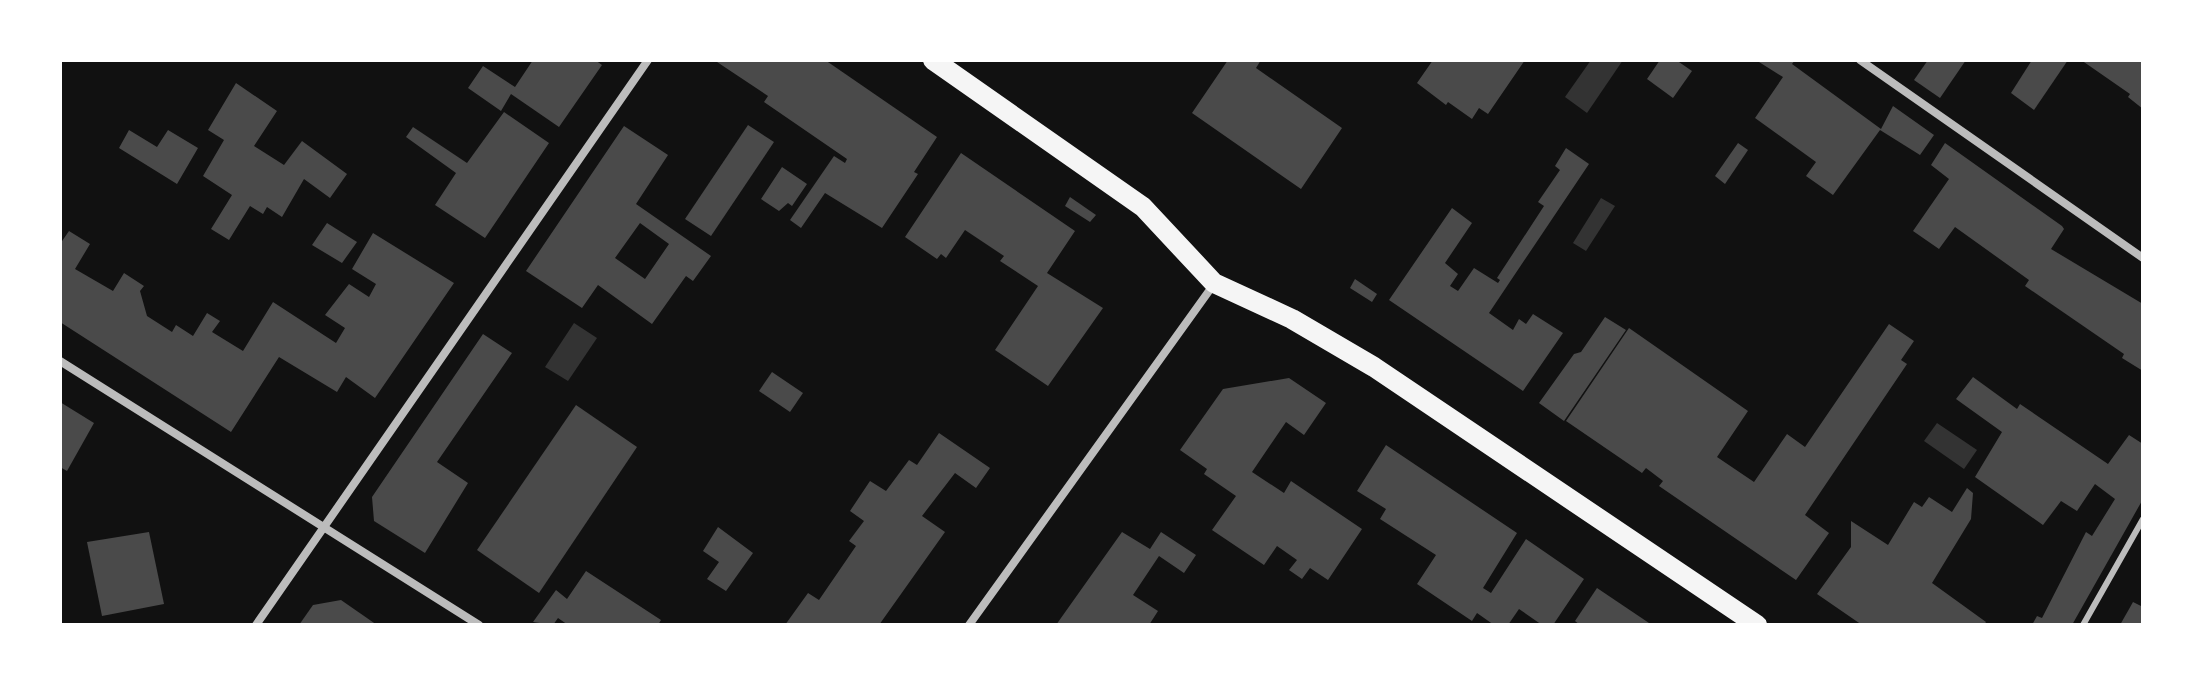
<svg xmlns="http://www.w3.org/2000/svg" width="2203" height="685" viewBox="0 0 2203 685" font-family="Helvetica,sans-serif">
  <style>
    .water { fill: #333 }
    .building { fill: #4a4a4a; fill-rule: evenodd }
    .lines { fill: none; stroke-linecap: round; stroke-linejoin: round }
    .service { stroke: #bcbcbc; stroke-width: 6 }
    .minor { stroke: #bcbcbc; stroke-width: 8 }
    .primary { stroke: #f5f5f5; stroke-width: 20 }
  </style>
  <rect width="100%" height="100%" fill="#111"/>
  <!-- water -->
  <g class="water">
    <path d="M1591 60H1623L1587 113 1565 97Z"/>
    <path d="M1601 198 1615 206 1586 251 1573 243Z"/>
    <path d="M574 323 597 338 568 381 545 367Z"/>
    <path d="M1937 423 1977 450 1964 469 1924 441Z"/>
  </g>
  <!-- building -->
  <g class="building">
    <path d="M533 60H595L602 65 559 127 511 94 501 111 468 88 483 66 515 87Z"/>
    <path d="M714 60H825L937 137 914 172 918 174 882 228 825 193 801 228 790 220 834 156 845 163 847 159 764 102 768 96Z"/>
    <path d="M1228 60H1261L1256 68 1342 128 1301 189 1192 113Z"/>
    <path d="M1433 60H1525L1488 114 1479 108 1472 119 1448 102 1446 105 1417 83Z"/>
    <path d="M1660 60H1676L1692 71 1673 98 1647 79Z"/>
    <path d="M1761 60H1795L1792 64 1881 129 1893 106 1934 135 1920 155 1880 130 1833 195 1806 176 1816 162 1755 118 1783 77 1759 62Z"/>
    <path d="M1928 60H1966L1940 98 1914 80Z"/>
    <path d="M2032 60H2068L2034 110 2011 93Z"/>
    <path d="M2081 60H2143V109L2128 97 2130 94Z"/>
    <path d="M236 83 277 111 254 146 284 165 302 141 347 174 330 198 304 179 282 217 267 207 263 214 250 206 229 240 211 229 232 195 203 176 224 140 208 130Z"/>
    <path d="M504 112 549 143 485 238 435 205 456 173 406 137 413 127 467 163Z"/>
    <path d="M748 125 774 142 711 236 685 219Z"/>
    <path d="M624 126 668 155 636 204 711 256 693 281 686 276 652 324 598 285 582 308 526 271ZM640 223 669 244 645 279 615 258Z"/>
    <path d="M129 130 157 147 168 130 198 148 177 184 119 148Z"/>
    <path d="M1738 143 1748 150 1725 184 1715 176Z"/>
    <path d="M1945 143 2062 226 2064 229 2051 249 2143 304V371L2122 358 2124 354 2025 286 2029 280 1955 227 1939 249 1913 231 1949 179 1931 165Z"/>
    <path d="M1566 148 1589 164 1489 313 1513 330 1519 319 1526 324 1533 314 1563 333 1523 391 1389 300 1452 208 1472 223 1445 263 1458 274 1450 286 1458 291 1474 268 1498 283 1500 280 1497 278 1544 206 1538 202 1560 170 1555 166Z"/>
    <path d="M961 153 1075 231 1047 273 1103 308 1048 386 995 350 1038 286 1000 261 1004 256 965 230 946 258 941 254 937 259 905 237Z"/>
    <path d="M782 167 807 184 792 206 788 203 779 211 761 199Z"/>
    <path d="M1070 197 1096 215 1090 222 1065 206Z"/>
    <path d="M327 223 357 242 342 263 312 245Z"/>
    <path d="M69 231 90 244 75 269 113 291 124 273 144 286 140 291 147 316 172 332 176 325 193 336 207 313 220 321 212 332 243 351 273 302 336 343 345 328 325 315 349 284 369 297 376 284 352 269 373 233 454 283 375 398 346 377 337 392 279 357 231 432 60 322V244Z"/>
    <path d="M1355 279 1377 294 1372 302 1350 288Z"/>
    <path d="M1605 317 1626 330 1564 421 1539 403 1574 354 1581 352Z"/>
    <path d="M1889 324 1914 341 1901 360 1907 364 1805 515 1829 533 1796 580 1659 486 1663 481 1646 468 1642 473 1566 421 1629 328 1748 411 1717 457 1754 482 1787 434 1805 447Z"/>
    <path d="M483 334 512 353 437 462 468 483 425 553 374 521 372 497Z"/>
    <path d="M772 372 803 393 790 412 759 391Z"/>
    <path d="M1973 377 2017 409 2020 404 2108 464 2129 435 2143 444V499L2072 625H2032L2037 616 2042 618 2086 532 2092 536 2115 499 2095 484 2077 511 2061 501 2043 525 1975 477 2002 432 1956 399Z"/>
    <path d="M1289 378 1326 403 1304 435 1286 422 1252 472 1284 493 1291 481 1362 529 1328 580 1310 568 1302 579 1289 570 1297 560 1277 546 1264 565 1212 530 1236 496 1204 474 1207 469 1180 450 1223 389Z"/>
    <path d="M60 402 94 423 67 471 60 467Z"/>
    <path d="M576 405 637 447 539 593 477 550Z"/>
    <path d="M939 433 990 468 976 488 955 473 922 516 945 532 879 625H785L808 593 819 600 856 546 849 541 864 521 850 511 870 481 886 491 909 460 917 465Z"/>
    <path d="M1386 445 1517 533 1483 588 1491 593 1526 539 1584 579 1553 625H1542L1519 609 1508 625H1494L1477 613 1472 621 1417 584 1436 555 1380 519 1386 509 1357 491Z"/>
    <path d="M1967 488 1973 493 1971 519 1932 583 1986 622 1984 625H1862L1817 594 1851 547V521L1888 545 1914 502 1922 507 1929 497 1952 512Z"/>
    <path d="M718 527 753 553 726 591 707 579 719 562 703 551Z"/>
    <path d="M149 532 164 604 102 616 87 542Z"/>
    <path d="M1122 532 1150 549 1161 532 1196 555 1184 573 1159 556 1133 595 1158 611 1149 625H1056Z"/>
    <path d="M586 571 661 620 658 625H568L558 618 553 625 533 622 556 590 567 599Z"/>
    <path d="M1597 588 1652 625H1580L1575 621Z"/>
    <path d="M341 600 377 625H299L313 605Z"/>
    <path d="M2133 602 2143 607V625H2120Z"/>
  </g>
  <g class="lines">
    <!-- service -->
    <path class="service" d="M2083 625 2143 519"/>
    <!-- minor -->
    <g class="minor">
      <path d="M1860 60 2143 258"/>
      <path d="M60 361 479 625"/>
      <path d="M256 625 648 60"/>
      <path d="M969 625 1214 284"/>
    </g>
    <!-- primary -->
    <path class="primary" d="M933 60 1143 207 1214 283 1292 319 1374 367 1757 625"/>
  </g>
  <!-- border -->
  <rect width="2203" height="685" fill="none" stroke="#ffffff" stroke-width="124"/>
</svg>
